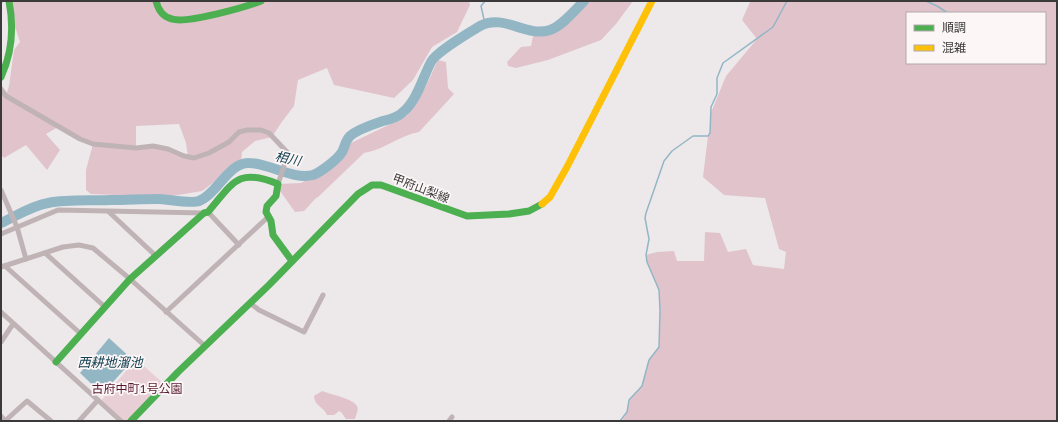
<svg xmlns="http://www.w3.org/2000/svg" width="1058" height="422" viewBox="0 0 1058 422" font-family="Lato,'Noto Sans JP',sans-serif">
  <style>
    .green { fill: #e8cfd6 }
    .forest { fill: #e1c3cc; fill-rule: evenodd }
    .water { fill: #93b6c5 }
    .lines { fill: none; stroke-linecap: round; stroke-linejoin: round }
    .stream { stroke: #93b6c5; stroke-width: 1.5 }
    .river { stroke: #93b6c5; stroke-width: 10 }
    .street { stroke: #c0b3b6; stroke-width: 5 }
    .fast { stroke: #4caf50; stroke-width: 7 }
    .slow { stroke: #ffc107; stroke-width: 7 }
    .labels { text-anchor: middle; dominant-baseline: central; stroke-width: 3.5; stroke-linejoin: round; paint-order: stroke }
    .street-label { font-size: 12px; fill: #3b3939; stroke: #fcf6f7 }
    .park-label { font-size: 12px; fill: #571a31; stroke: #fcf6f7 }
    .water-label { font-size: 13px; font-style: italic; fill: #144252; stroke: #fcf6f7 }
  </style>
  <rect width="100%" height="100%" fill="#ede9eb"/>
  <!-- green -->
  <path class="green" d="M136 359 165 385 131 421H121L100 402Z"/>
  <!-- forest -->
  <g class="forest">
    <path d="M11 1H469L470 5 457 32 432 47 413 80 394 98 334 85 327 68 298 80 294 106 281 123 272 137 255 141 242 152 241 162 202 191 166 197 91 194 86 190V170L93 144 58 127 46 134 60 150 47 170 26 145 4 158 1 155V89L6 95 9 86 14 50 20 42 14 23ZM179 124 186 143 188 157 153 146 136 148V126Z"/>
    <path d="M584 1H633L616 24 601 40 548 60 516 68 508 66 507 62 521 47 531 46 534 31 550 30 558 25Z"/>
    <path d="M749 1H1057V421H622L627 412 629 400 642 386 649 360 659 347 660 310 659 290 647 262 646 255 657 252 674 251 677 261H704L705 232 720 233 728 252 746 249 753 265 784 269 786 252 779 249 765 198 724 195 703 177 708 136 710 133V115L726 76 757 39 742 20 750 2ZM907 13H1045V63H907Z"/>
    <path d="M438 60 446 62 448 88 454 94 419 132C400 135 384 150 364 153L318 197 315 199 304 211 295 212 278 188V184L301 183 326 170 341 156 345 148 351 143 407 116 426 86Z"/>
    <path d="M322 391C330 394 354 399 357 406 359 410 356 415 355 419H346L341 412 339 411 334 415H327C324 407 314 406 314 396Z"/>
  </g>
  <!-- water -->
  <path class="water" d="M109 338 133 360 102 394 80 373Z"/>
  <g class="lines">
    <!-- stream -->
    <g class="stream">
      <path d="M485 1 481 6 485 24"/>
      <path d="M926 1 937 6 948 13"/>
      <path d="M1 5 2 1"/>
      <path d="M1029 63H1030"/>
      <path d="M620 421 627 412 629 400 642 386 649 360 659 347 660 310 659 290 647 262 646 255 649 239 645 218 646 213 664 161 672 151 693 136H708L710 133 711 107 717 94V78L723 63 773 27 787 1"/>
    </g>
    <!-- river -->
    <path class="river" d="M1 223C16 216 31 206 48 203 68 199 90 201 110 200 126 200 142 199 158 199 167 199 191 204 199 201 217 194 229 162 249 163 269 163 292 180 313 175 321 172 338 159 342 152 345 147 345 141 350 136 357 130 371 125 380 122 389 119 395 119 402 113 417 101 422 79 431 62 436 52 469 33 480 26 504 13 526 38 550 30 562 26 575 10 584 1"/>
    <!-- street -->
    <g class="street">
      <path d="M1 89 6 96 80 139 93 144 136 148 153 146 168 149 184 156 194 158 209 153 229 142 239 132 247 130H261L269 133 287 152V157L278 184"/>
      <path d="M1 190 17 227 26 259"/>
      <path d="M109 212 156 256"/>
      <path d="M208 212 239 245"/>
      <path d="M1 234 58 210 204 213"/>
      <path d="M45 253 105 307"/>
      <path d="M5 266 81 334"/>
      <path d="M1 267 63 247 79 245 93 248 130 279 205 346"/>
      <path d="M250 303 259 310 304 332 323 295"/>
      <path d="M1 312 121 421"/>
      <path d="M166 312 268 217"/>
      <path d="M1 342 13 324"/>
      <path d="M1 416 5 421"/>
      <path d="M5 421 27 401 51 421"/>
      <path d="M79 421 98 400"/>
      <path d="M449 421 452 417"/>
    </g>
    <!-- fast -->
    <g class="fast">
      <path d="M156 1C158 9 163 17 172 19 186 24 246 7 261 1"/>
      <path d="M1 77C12 53 14 27 9 1"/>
      <path d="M56 362 130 279 204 213 208 212C233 183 237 167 278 184L276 196 267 206 266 212 271 221 273 235 292 261"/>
      <path d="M131 421 178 372 269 285 358 194 372 185H381L467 216 509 214 529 211 542 204"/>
    </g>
    <!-- slow -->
    <path class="slow" d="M542 204 550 197 567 167 652 1"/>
  </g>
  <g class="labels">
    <!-- street labels -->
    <g class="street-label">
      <text transform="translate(421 188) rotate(21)">甲府山梨線</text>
    </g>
    <!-- park labels -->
    <g class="park-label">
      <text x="137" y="388">古府中町1号公園</text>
    </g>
    <!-- water labels -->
    <g class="water-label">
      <text transform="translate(288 158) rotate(12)">相川</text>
      <text x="110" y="362">西耕地溜池</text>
    </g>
  </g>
  <!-- border -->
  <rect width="1058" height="422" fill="none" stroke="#3b3939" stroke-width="4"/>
  <!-- legend -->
  <rect x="906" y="12" width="140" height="52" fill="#fcf6f7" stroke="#afaaab"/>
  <rect x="914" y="25" width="20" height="6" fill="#4caf50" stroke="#afaaab"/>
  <text x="942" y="32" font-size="12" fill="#3b3939">順調</text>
  <rect x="914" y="45" width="20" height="6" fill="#ffc107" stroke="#afaaab"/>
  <text x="942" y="52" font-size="12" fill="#3b3939">混雑</text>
</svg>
